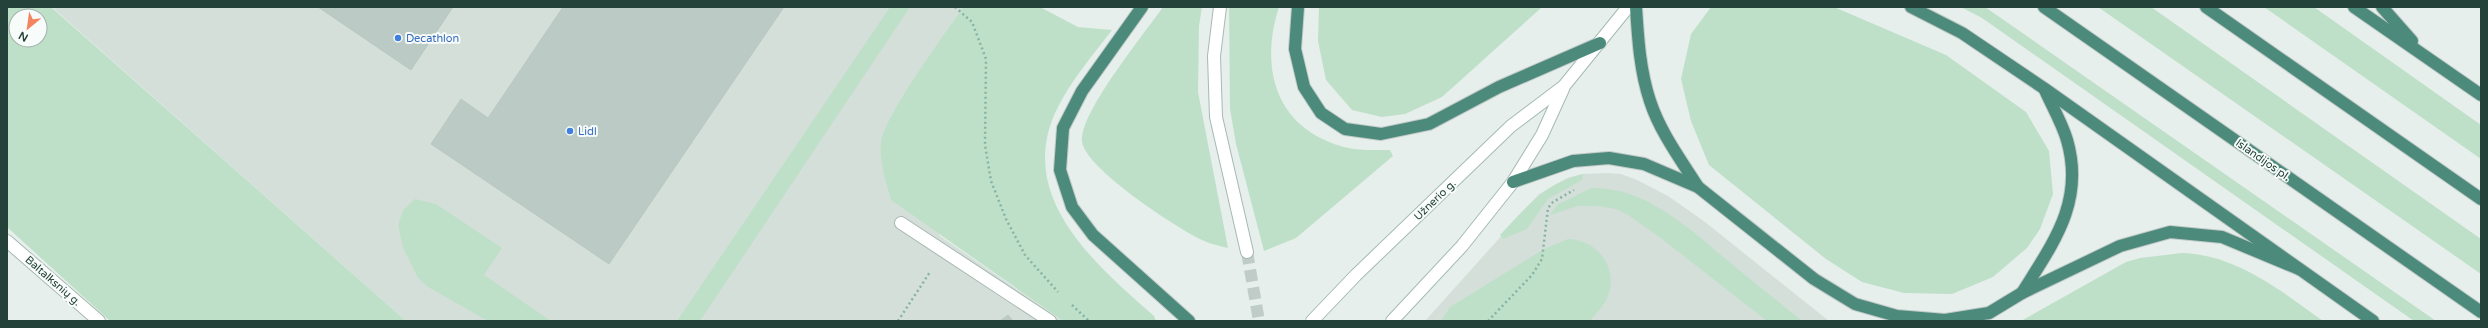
<svg xmlns="http://www.w3.org/2000/svg" width="2488" height="328" viewBox="0 0 2488 328" font-family="'Varela Round',sans-serif">
  <style>
    .built { fill: #d4dfda }
    .green { fill: #bfe0c8; fill-rule: evenodd }
    .building { fill: #bbcac4; stroke: #b8c9c2 }
    .lines { fill: none; stroke-linecap: round; stroke-linejoin: round }
    .minor-tunnel { stroke: #bfccc8; stroke-width: 12; stroke-dasharray: 12 6; stroke-linecap: butt }
    .service-casing { stroke: #a8b8b2; stroke-width: 14 }
    .minor-casing { stroke: #a8b8b2; stroke-width: 14 }
    .secondary-casing { stroke: #a4bbb3; stroke-width: 14 }
    .trunk-casing { stroke: #c2cac8; stroke-width: 14 }
    .path { stroke: #86b3a5; stroke-width: 2.5; stroke-dasharray: 2 3; stroke-linecap: butt }
    .service { stroke: #fff; stroke-width: 12 }
    .minor { stroke: #fff; stroke-width: 12 }
    .secondary { stroke: #fff; stroke-width: 12 }
    .trunk { stroke: #4c8a7c; stroke-width: 12 }
    .shop-dot { fill: #3f7fe0; stroke: #f7fbf9; stroke-width: 1.5 }
    .labels { text-anchor: middle; dominant-baseline: central; stroke-width: 4; stroke-linejoin: round; paint-order: stroke }
    .shop-label { font-size: 11px; fill: #366cbe; stroke: #f7fbf9; text-anchor: start }
    .street-label { font-size: 11px; fill: #24423a; stroke: #f7fbf9 }
  </style>
  <rect width="100%" height="100%" fill="#e6efeb"/>
  <!-- built -->
  <g class="built">
    <path d="M52 7H963L891 116 940 236 1063 321H406Z"/>
    <path d="M1608 173 1621 174 1637 180 1668 196 1705 222 1829 321H1425L1539 194 1567 178 1583 174Z"/>
  </g>
  <!-- green -->
  <g class="green">
    <path d="M7 7H51L406 321H110L7 227ZM16 16H40V40H16Z"/>
    <path d="M890 7H910L700 321H677Z"/>
    <path d="M963 7H1040L1078 27 1112 30C1093 55 1072 79 1058 107 1013 195 1095 264 1154 316L1156 321H1063L891 200C886 182 879 162 881 143 883 117 946 33 963 7Z"/>
    <path d="M1163 7H1202L1199 26 1198 92 1228 248C1220 246 1210 244 1202 240 1177 228 1084 168 1082 141 1080 112 1145 33 1163 7Z"/>
    <path d="M1229 7H1279C1259 69 1276 129 1344 147 1358 151 1375 150 1390 150L1393 156 1296 238 1264 251 1236 144 1230 109Z"/>
    <path d="M1319 7H1542L1442 97 1405 114 1382 117 1352 110 1326 80 1318 41Z"/>
    <path d="M1711 7H1834L1946 55 2026 112 2049 151 2053 194 2040 229 2027 248 1993 277 1952 294 1904 293 1862 282 1826 259 1709 165 1691 121 1681 79 1691 34Z"/>
    <path d="M1961 7H1985L2436 321H2414L1982 18Z"/>
    <path d="M2098 7H2151L2481 239V274Z"/>
    <path d="M2264 7H2314L2481 125V159Z"/>
    <path d="M1583 174 1582 180 1548 199 1527 229 1503 239 1500 235C1527 207 1543 184 1583 174Z"/>
    <path d="M1591 188C1647 186 1693 232 1733 265 1756 284 1779 302 1802 321H1767L1658 236 1628 215 1616 209 1597 206H1578L1550 215 1557 205Z"/>
    <path d="M415 199 436 204 502 248 484 275 551 321H488L428 287 418 278 403 248 398 225 403 210Z"/>
    <path d="M1568 239C1596 239 1619 267 1608 296 1605 305 1596 313 1590 321H1441L1450 307 1544 249Z"/>
    <path d="M2182 253C2237 255 2280 290 2323 321H2021L2126 262 2140 258Z"/>
  </g>
  <!-- building -->
  <g class="building">
    <path d="M318 7H453L411 70Z"/>
    <path d="M563 7H784L609 264 431 144 461 99 488 118Z"/>
    <path d="M1008 315 1013 321H1000Z"/>
  </g>
  <g class="lines">
    <!-- minor-tunnel -->
    <path class="minor-tunnel" d="M1247 252 1259 321"/>
    <defs>
      <path id="service" d="M901 223 1050 321"/>
      <g id="minor">
        <path d="M1220 7 1214 56 1216 117 1247 252"/>
        <path d="M7 241 99 321"/>
      </g>
      <g id="secondary">
        <path d="M1312 321 1356 275 1511 126 1564 86 1628 7"/>
        <path d="M1392 321 1462 246 1513 182 1542 135 1563 89"/>
      </g>
      <g id="trunk">
        <path d="M1142 7 1082 91 1063 128 1060 170 1072 207 1093 235 1189 321"/>
        <path d="M1298 7 1295 49 1304 87 1321 113 1345 129 1381 134 1429 124 1499 87 1600 43"/>
        <path d="M1636 7C1638 39 1640 71 1650 101 1660 132 1681 160 1698 187"/>
        <path d="M1911 7 1962 33 2045 89 2373 321"/>
        <path d="M2044 7 2481 312"/>
        <path d="M2206 7 2481 199"/>
        <path d="M2354 7 2481 95"/>
        <path d="M2382 7 2412 41"/>
        <path d="M1513 182 1573 161 1609 158 1644 164 1698 187 1814 279 1855 304 1897 316 1945 320 1989 313 2022 293 2120 246 2170 232 2222 237 2299 269"/>
        <path d="M2022 293C2053 243 2085 202 2067 140 2062 123 2052 106 2045 90"/>
      </g>
    </defs>
    <!-- service casing -->
    <use href="#service" class="service-casing"/>
    <!-- minor casing -->
    <use href="#minor" class="minor-casing"/>
    <!-- secondary casing -->
    <use href="#secondary" class="secondary-casing"/>
    <!-- trunk casing -->
    <use href="#trunk" class="trunk-casing"/>
    <!-- path -->
    <g class="path">
      <path d="M955 7 972 22 986 59 985 145 991 181 1006 219 1025 255 1058 292"/>
      <path d="M1072 305 1089 321"/>
      <path d="M898 321 930 272"/>
      <path d="M1488 321 1532 275 1542 259 1548 208 1553 202 1574 190"/>
    </g>
    <!-- service -->
    <use href="#service" class="service"/>
    <!-- minor -->
    <use href="#minor" class="minor"/>
    <!-- secondary -->
    <use href="#secondary" class="secondary"/>
    <!-- trunk -->
    <use href="#trunk" class="trunk"/>
  </g>
  <!-- markers -->
  <g class="shop-dot">
    <circle cx="398" cy="38" r="4"/>
    <circle cx="570" cy="131" r="4"/>
  </g>
  <g class="labels">
    <!-- shop labels -->
    <g class="shop-label">
      <text x="406" y="38">Decathlon</text>
      <text x="578" y="131">Lidl</text>
    </g>
    <!-- street labels -->
    <g class="street-label">
      <text transform="translate(2263 160) rotate(35)">Islandijos pl.</text>
      <text transform="translate(1435 200) rotate(-44)">Užnerio g.</text>
      <text transform="translate(53 281) rotate(41)">Baltalksnių g.</text>
    </g>
  </g>
  <!-- border -->
  <rect width="2488" height="328" fill="none" stroke="#24423a" stroke-width="16"/>
  <!-- north arrow -->
  <g transform="translate(28 28) rotate(209)"><circle r="19" fill="#f7fbf9" stroke="#a3b1ad"/>
  <path d="M0-3L7 15L0 10L-7 15Z" fill="#f4845f"/>
  <text y="-6" font-size="11" font-weight="bold" text-anchor="middle" fill="#24423a">N</text>
  </g>
</svg>
